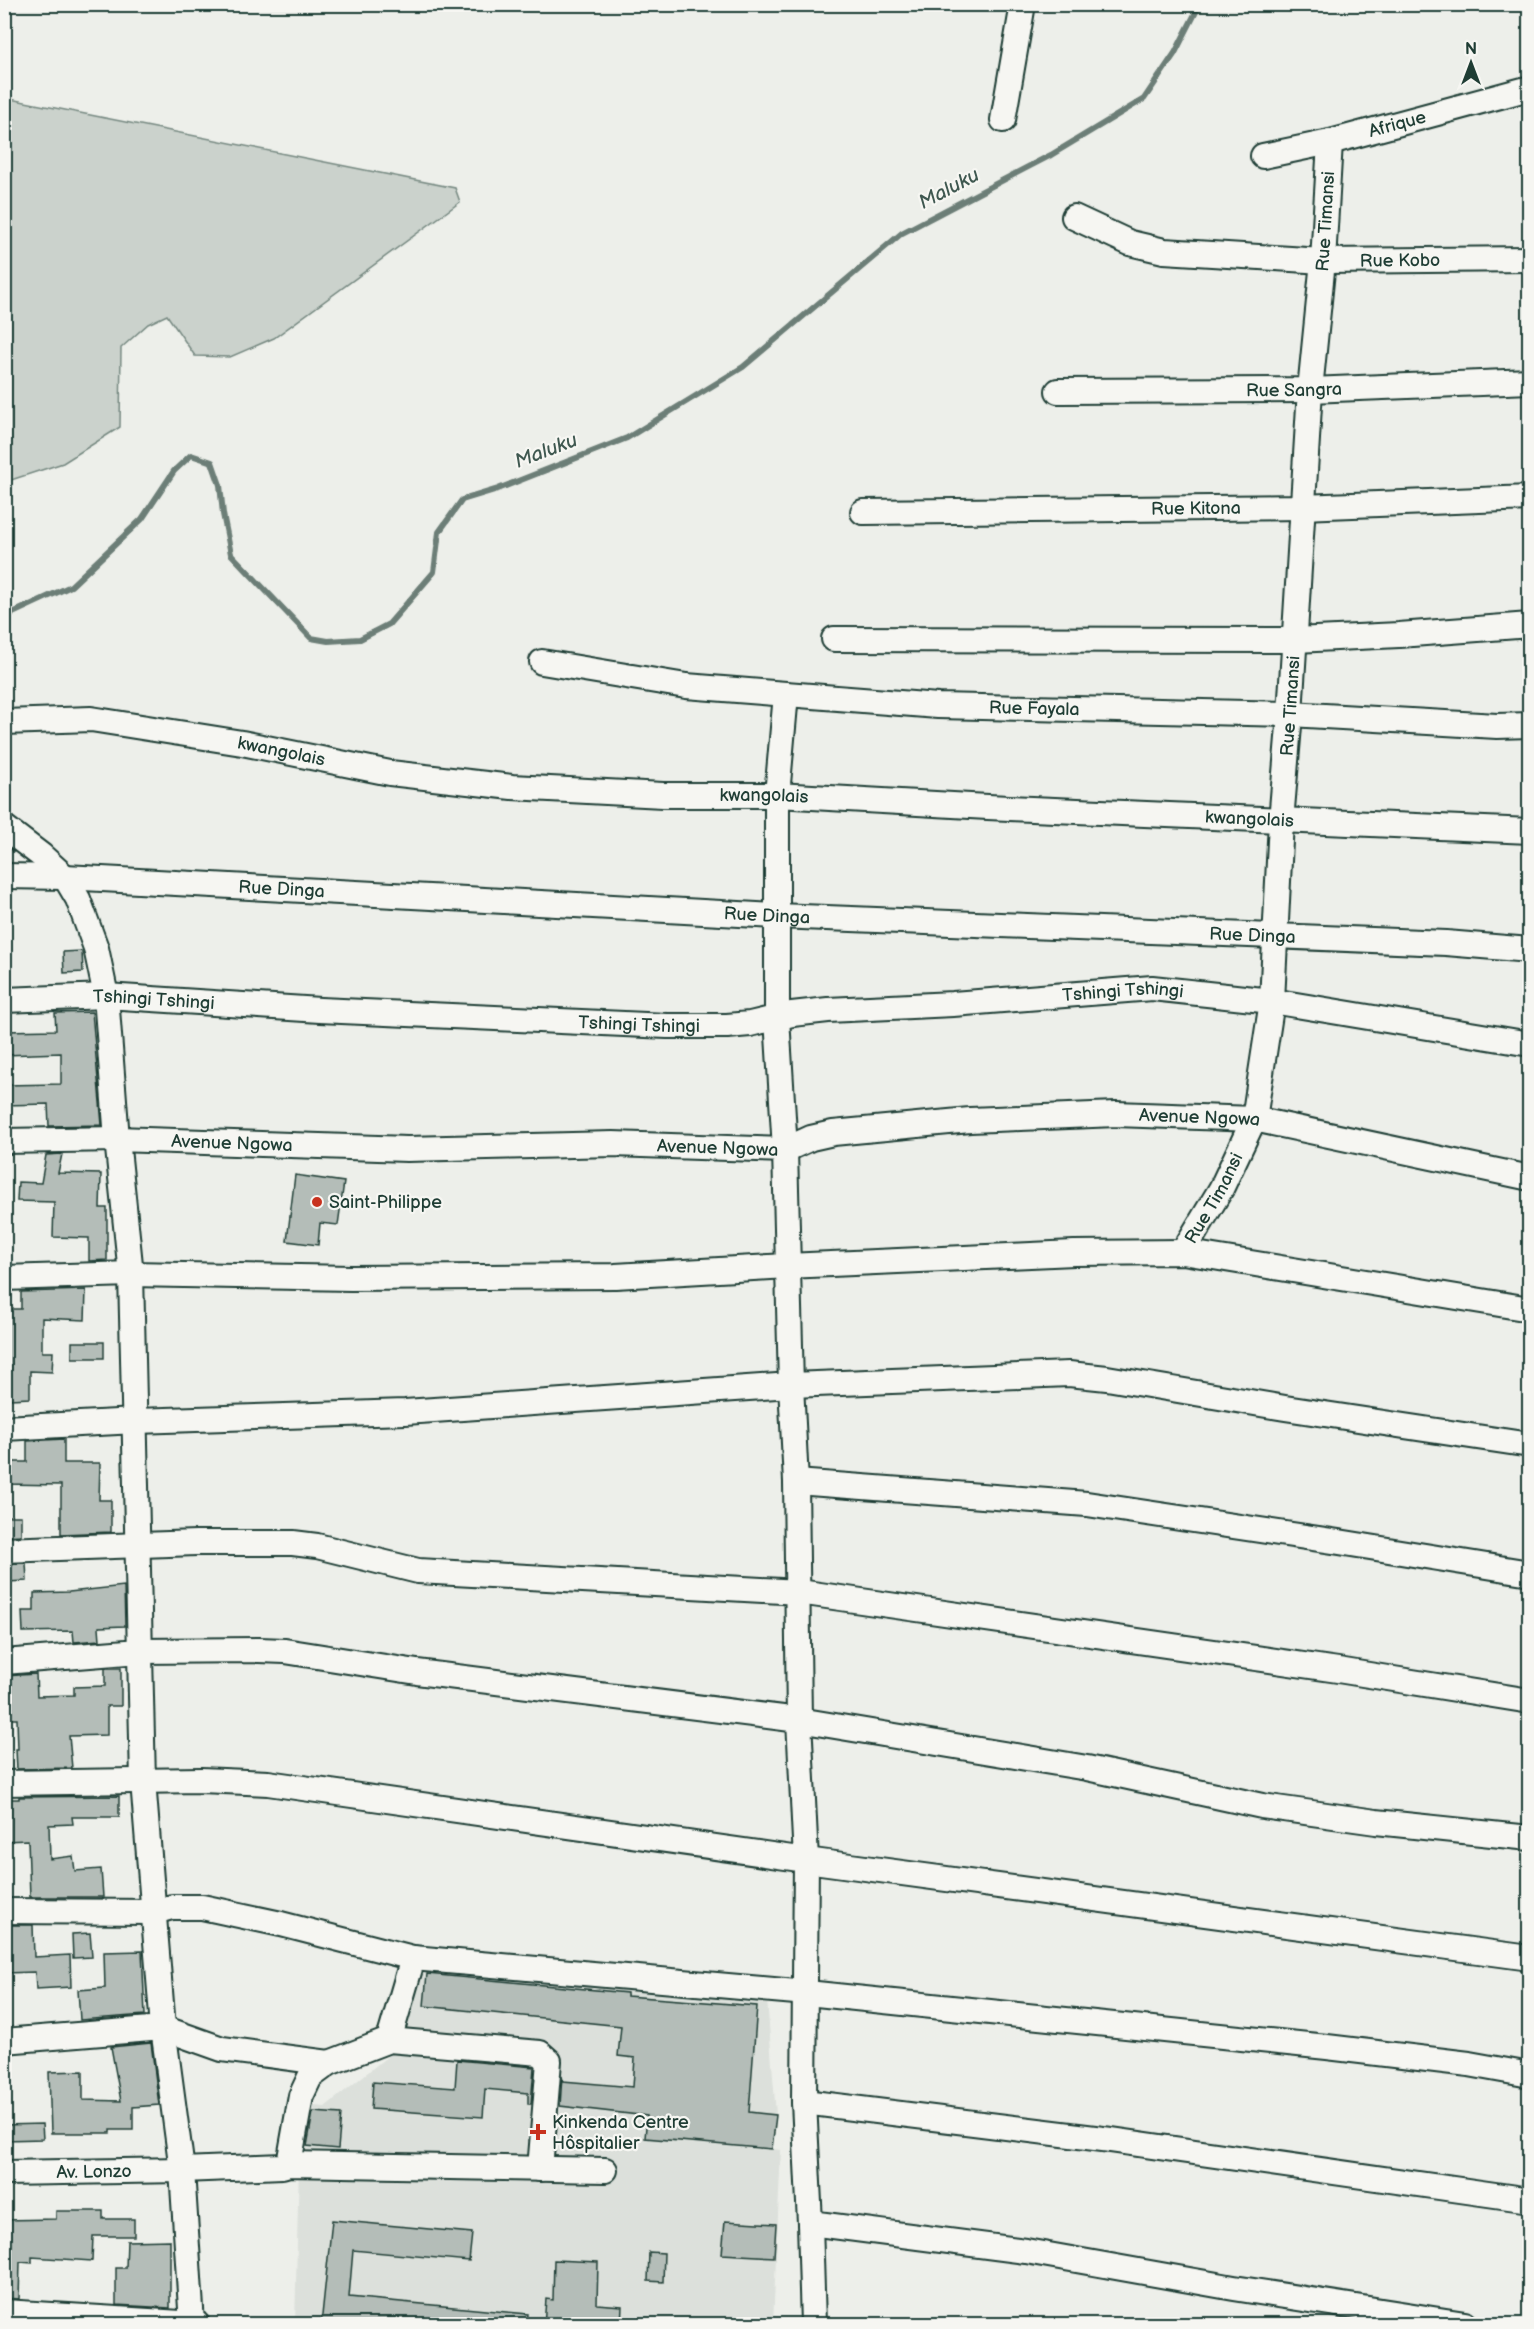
<svg xmlns="http://www.w3.org/2000/svg" width="1534" height="2329" viewBox="0 0 1534 2329" font-family="'Balsamiq Sans',sans-serif">
  <style>
    .built { fill: #dce0db }
    .green { fill: #cbd2cc; stroke: #758880; stroke-width: 1.5 }
    .lines { fill: none; stroke-linecap: round; stroke-linejoin: round }
    .stream { stroke: #6c7e77; stroke-width: 6 }
    .building { fill: #b4bdb8; stroke: #1f3d34; stroke-width: 1.5 }
    .minor-casing { stroke: #1f3d34; stroke-width: 28 }
    .minor { stroke: #f6f6f2; stroke-width: 24 }
    .poi-dot { fill: #c8321e; stroke: #f6f6f2; stroke-width: 2 }
    .labels { text-anchor: middle; dominant-baseline: central; stroke-width: 4.5; stroke-linejoin: round; paint-order: stroke }
    .street-label { font-size: 18px; fill: #1f3d34; stroke: #f6f6f2 }
    .poi-label { font-size: 18px; fill: #1f3d34; stroke: #f6f6f2; text-anchor: start }
    .water-label { font-size: 20px; font-style: italic; fill: #3f5850; stroke: #f6f6f2 }
  </style>
  <rect width="100%" height="100%" fill="#edefea"/>
  <filter id="ink" filterUnits="userSpaceOnUse"><feTurbulence type="fractalNoise" baseFrequency=".0167" numOctaves="2"/><feDisplacementMap in="SourceGraphic" scale="12" xChannelSelector="R" yChannelSelector="G"/><feConvolveMatrix kernelMatrix="1 2 1 2 8 2 1 2 1" color-interpolation-filters="sRGB"/></filter>
  <g filter="url(#ink)">
    <!-- built -->
    <path class="built" d="M421 1968 767 1999 776 2115 773 2149 781 2150 773 2324H295L299 2164 304 2105 325 2107 394 2051Z"/>
    <!-- green -->
    <path class="green" d="M5 98 455 188 460 202 274 338 230 357 195 356 167 315 148 324 121 348 120 427 63 463 5 482Z"/>
    <g class="lines">
      <!-- stream -->
      <path class="stream" d="M4 617 71 586 142 519 174 471 191 455 212 462 220 485 223 514 231 554 311 638 328 641 360 639 389 624 434 572 439 532 462 500 498 489 627 438 743 367 902 233 1051 155 1144 99 1175 53 1200 4"/>
    </g>
    <!-- building -->
    <g class="building">
      <path d="M63 952 82 951 83 972 64 973Z"/>
      <path d="M92 1012 102 1125 49 1126 48 1104 4 1105V1085L61 1084V1053L4 1055V1031L56 1030 55 1013Z"/>
      <path d="M62 1154 58 1173 101 1174 100 1208H107V1260L89 1261V1238L53 1237 54 1202 17 1201 18 1182 41 1183 46 1155Z"/>
      <path d="M295 1175 344 1182 338 1225 320 1223 318 1245 287 1241Z"/>
      <path d="M86 1290 85 1320 42 1318V1352H53L52 1372 30 1371V1398L10 1399V1370H4V1309H21V1292Z"/>
      <rect x="72" y="1342" width="32" height="16"/>
      <path d="M64 1439V1463H100L99 1500H111V1532L61 1534V1485L4 1484V1462H27V1441Z"/>
      <path d="M5 1516H21V1535L5 1536Z"/>
      <path d="M26 1563 27 1581 6 1582 5 1564Z"/>
      <path d="M124 1586 125 1626 99 1627 100 1640 74 1642 73 1631 23 1632 22 1611H34V1593L69 1592Z"/>
      <path d="M105 1668H121V1706H107V1735L69 1736 72 1768 17 1769 16 1749H18L17 1719H4V1676L36 1674 37 1696 74 1695V1687L105 1686Z"/>
      <path d="M119 1796V1817H72L73 1824 49 1825 50 1859 73 1856 75 1871 101 1869 103 1897H30L28 1840 4 1841V1799H19V1797Z"/>
      <path d="M8 1925H33L34 1957 70 1955 71 1987 36 1989 35 1972 4 1973V1953H9Z"/>
      <path d="M90 1933 92 1957 73 1958 72 1934Z"/>
      <path d="M142 1951 145 2015 80 2020 78 1990 105 1988 104 1952Z"/>
      <path d="M427 1974 627 1993V1996L757 2006 749 2112 776 2115 772 2149 645 2138 647 2116 560 2106 562 2076 563 2081 633 2087 635 2058 618 2056 621 2026 424 2006Z"/>
      <path d="M151 2043 159 2105 133 2107V2130H110V2133H51L49 2072 83 2071V2100L121 2101 111 2047Z"/>
      <path d="M457 2060 534 2067 531 2104H528V2093L485 2089 483 2117 371 2109 373 2082 455 2088Z"/>
      <path d="M313 2112 341 2114 338 2149 307 2146Z"/>
      <path d="M42 2124 43 2139 4 2140V2125Z"/>
      <path d="M56 2211H103V2219H134V2236H93L92 2261 32 2257V2263L20 2262 19 2299 4 2298V2220L56 2219Z"/>
      <path d="M332 2220 472 2233 469 2261 353 2250 349 2297 528 2314 527 2325H321Z"/>
      <path d="M725 2221 776 2224 774 2257 722 2254Z"/>
      <path d="M170 2240V2308L116 2305V2268H126L127 2241Z"/>
      <path d="M649 2252 664 2253 663 2282 648 2281Z"/>
      <path d="M554 2260 598 2262 597 2304 622 2306 621 2325H544L546 2299 553 2300Z"/>
    </g>
    <g class="lines">
      <defs>
        <g id="minor">
          <path d="M1003 120 1023 4"/>
          <path id="s1" d="M1263 156 1330 142 1530 88"/>
          <path id="s2" d="M1074 217 1130 243 1164 251 1323 261 1530 259"/>
          <path id="s3" d="M1058 391 1310 390 1530 381"/>
          <path id="s4" d="M863 512 1302 507 1530 498"/>
          <path d="M834 639 1295 640 1399 635 1530 625"/>
          <path id="s5" d="M542 662 686 686 938 706 1290 714 1497 726 1530 725"/>
          <path d="M786 694 777 795V1018L785 1150 791 1385 796 1482 799 1720 806 1860 804 2102 810 2223 813 2324"/>
          <path id="s6" d="M4 722 91 719 242 743 390 773 512 787 663 795H777L988 807 1530 831"/>
          <path d="M4 827 42 856 65 877 78 899 96 948 106 996 117 1139 131 1274 143 1781 163 2028 182 2170 192 2324"/>
          <path id="s7" d="M4 876 65 877 777 916 1446 943 1530 950"/>
          <path id="s8" d="M4 1000 106 996 320 1010 667 1026H727L750 1024 792 1014 828 1010 953 1004 1152 988 1272 1001 1530 1044"/>
          <path id="s9" d="M4 1141 117 1139 407 1149 613 1144 785 1150 811 1138 833 1133 970 1120 1116 1114 1254 1119 1530 1178"/>
          <path id="s10" d="M1183 1252 1221 1189 1254 1119 1272 1001 1281 821 1290 714 1310 390 1323 261 1330 142"/>
          <path d="M4 1278 131 1274 351 1278 615 1276 787 1266 1074 1253 1183 1252 1530 1309"/>
          <path d="M4 1428 136 1421 405 1412 791 1385 1069 1374 1107 1378 1285 1408 1530 1445"/>
          <path d="M796 1482 1087 1504 1339 1542 1530 1573"/>
          <path d="M4 1550 196 1543H293L317 1546 418 1571 799 1592 1338 1670 1530 1701"/>
          <path d="M4 1662 139 1651 259 1650 285 1651 417 1672 799 1720 1087 1768 1262 1806 1376 1822 1530 1838"/>
          <path d="M4 1783 201 1780 268 1783 806 1860 1530 1958"/>
          <path d="M4 1911 154 1912 172 1907H202L281 1924 413 1958 807 1993 1327 2047 1469 2064 1530 2075"/>
          <path d="M389 2040 413 1958"/>
          <path d="M4 2041 163 2028 222 2049 329 2063"/>
          <path d="M804 2102 1111 2140 1530 2200"/>
          <path d="M289 2164 301 2096 310 2077 329 2063 389 2040 540 2053 549 2061 540 2169"/>
          <path id="s11" d="M4 2173 182 2170 282 2166 289 2164 605 2170"/>
          <path d="M810 2223 1026 2251 1234 2288 1465 2324"/>
          <path d="M4 2312 197 2324"/>
        </g>
      </defs>
      <!-- minor casing -->
      <use href="#minor" class="minor-casing"/>
      <!-- minor -->
      <use href="#minor" class="minor"/>
    </g>
  </g>
  <!-- markers -->
  <g class="poi-dot">
    <circle cx="317" cy="1202" r="6"/>
    <path d="M535 2123h6v6h6v6h-6v6h-6v-6h-6v-6h6z"/>
  </g>
  <g class="labels">
    <!-- street labels -->
    <g class="street-label">
      <text stroke="none"><textPath href="#s1" startOffset="138">Afrique</textPath></text>
      <text stroke="none"><textPath href="#s10" startOffset="1052">Rue Timansi</textPath></text>
      <text stroke="none"><textPath href="#s2" startOffset="333">Rue Kobo</textPath></text>
      <text stroke="none"><textPath href="#s3" startOffset="236">Rue Sangra</textPath></text>
      <text stroke="none"><textPath href="#s4" startOffset="333">Rue Kitona</textPath></text>
      <text stroke="none"><textPath href="#s10" startOffset="566">Rue Timansi</textPath></text>
      <text stroke="none"><textPath href="#s5" startOffset="495">Rue Fayala</textPath></text>
      <text stroke="none"><textPath href="#s6" startOffset="280">kwangolais</textPath></text>
      <text stroke="none"><textPath href="#s6" startOffset="766">kwangolais</textPath></text>
      <text stroke="none"><textPath href="#s6" startOffset="1252">kwangolais</textPath></text>
      <text stroke="none"><textPath href="#s7" startOffset="278">Rue Dinga</textPath></text>
      <text stroke="none"><textPath href="#s7" startOffset="764">Rue Dinga</textPath></text>
      <text stroke="none"><textPath href="#s7" startOffset="1250">Rue Dinga</textPath></text>
      <text stroke="none"><textPath href="#s8" startOffset="1122">Tshingi Tshingi</textPath></text>
      <text stroke="none"><textPath href="#s8" startOffset="150">Tshingi Tshingi</textPath></text>
      <text stroke="none"><textPath href="#s8" startOffset="636">Tshingi Tshingi</textPath></text>
      <text stroke="none"><textPath href="#s9" startOffset="1200">Avenue Ngowa</textPath></text>
      <text stroke="none"><textPath href="#s9" startOffset="228">Avenue Ngowa</textPath></text>
      <text stroke="none"><textPath href="#s9" startOffset="714">Avenue Ngowa</textPath></text>
      <text stroke="none"><textPath href="#s10" startOffset="62">Rue Timansi</textPath></text>
      <text stroke="none"><textPath href="#s11" startOffset="90">Av. Lonzo</textPath></text>
    </g>
    <!-- poi labels -->
    <g class="poi-label">
      <text x="329" y="1202">Saint-Philippe</text>
      <text x="552" y="2122">Kinkenda Centre<tspan x="552" dy="21">Hôspitalier</tspan></text>
    </g>
    <!-- water labels -->
    <g class="water-label">
      <text transform="translate(949 189) rotate(-28)">Maluku</text>
      <text transform="translate(546 451) rotate(-21)">Maluku</text>
    </g>
  </g>
  <!-- margin -->
  <rect width="1534" height="2329" fill="none" stroke="#f6f6f2" stroke-width="24"/>
  <rect x="12" y="12" width="1510" height="2305" fill="none" stroke="#1f3d34" stroke-width="2" filter="url(#ink)"/>
  <!-- north arrow -->
  <g transform="translate(1471 63)" stroke="#f6f6f2" stroke-width="4.5" paint-order="stroke">
  <path d="M0-4.5L10 22L0 15L-10 22Z" fill="#1f3d34"/>
  <text y="-9" font-size="16" font-weight="bold" text-anchor="middle" fill="#1f3d34">N</text>
  </g>
</svg>
